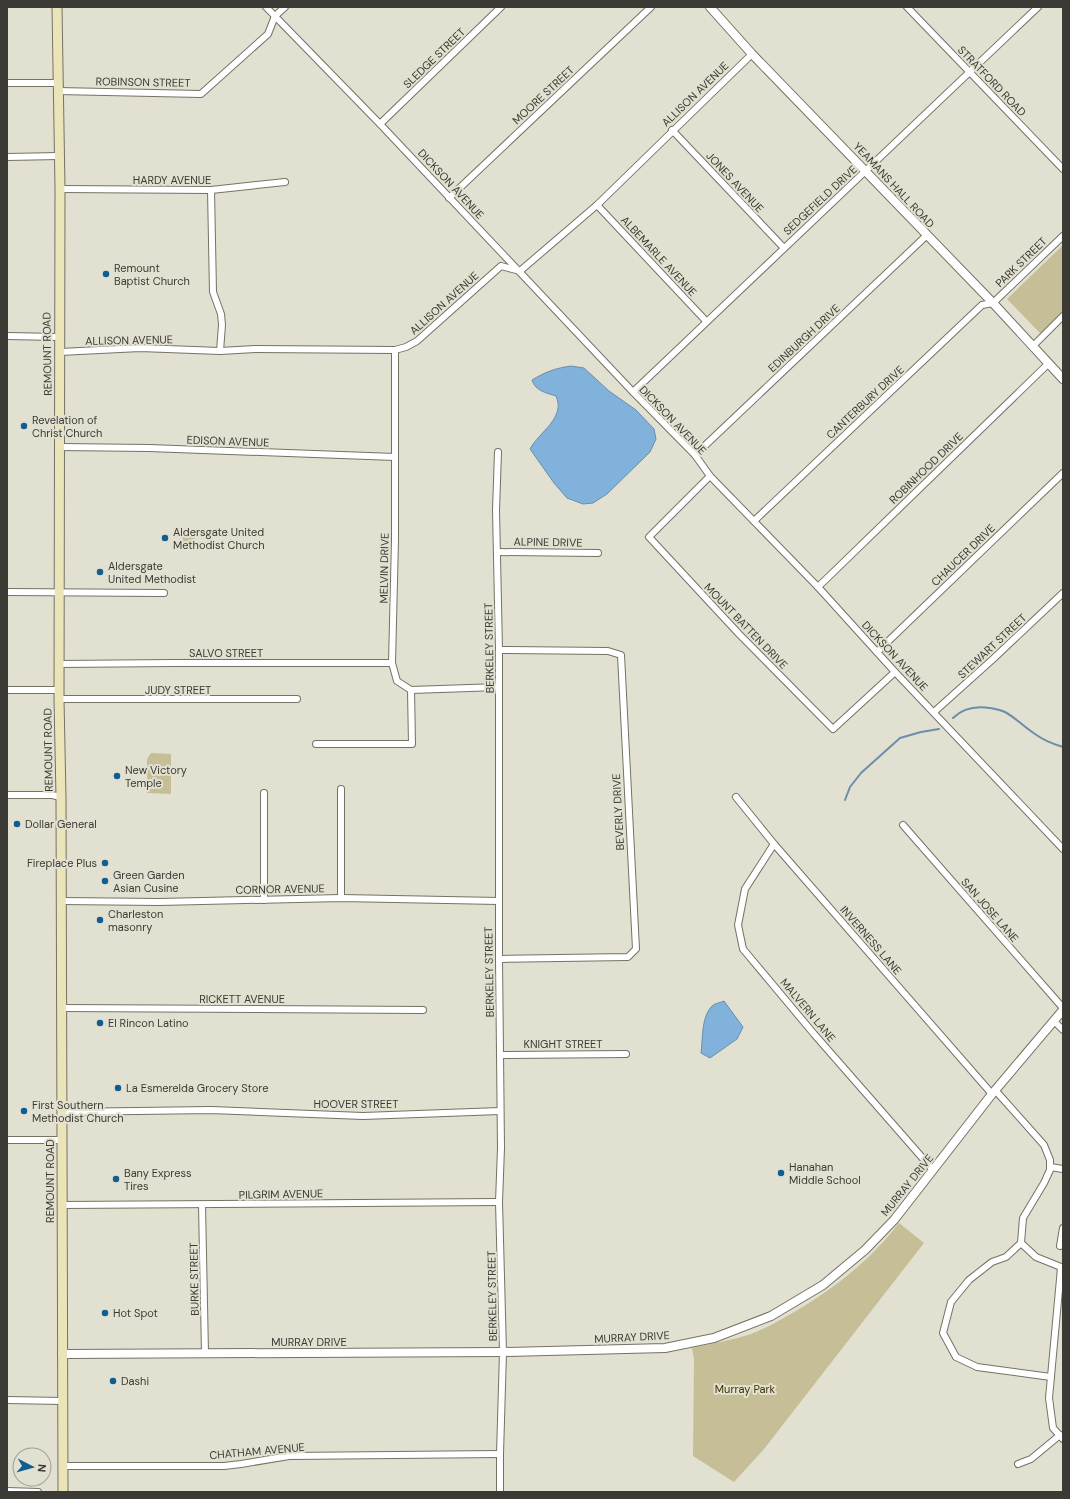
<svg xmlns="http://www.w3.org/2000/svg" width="1070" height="1499" viewBox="0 0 1070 1499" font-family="'DM Sans',sans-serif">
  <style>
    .green { fill: #c6be96 }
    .water { fill: #80b2dc; stroke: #6b8eaa }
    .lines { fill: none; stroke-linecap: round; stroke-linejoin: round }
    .stream { stroke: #6b8eaa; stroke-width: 2 }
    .minor-casing { stroke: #757265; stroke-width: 8 }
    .tertiary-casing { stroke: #757265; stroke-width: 10 }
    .secondary-casing { stroke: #757265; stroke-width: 11 }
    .minor { stroke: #fff; stroke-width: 6 }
    .tertiary { stroke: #fff; stroke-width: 8 }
    .secondary { stroke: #ebe4b9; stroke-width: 9 }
    .poi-dot { fill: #105d90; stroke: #e2e0d0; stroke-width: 1.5 }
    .labels { text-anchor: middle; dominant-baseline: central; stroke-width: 4; stroke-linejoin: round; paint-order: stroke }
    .street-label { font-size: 11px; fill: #3b3a34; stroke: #e2e0d0 }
    .poi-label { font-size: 11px; fill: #3b3a34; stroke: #e2e0d0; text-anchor: start }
    .park-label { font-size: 11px; fill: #3d3401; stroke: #e2e0d0 }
  </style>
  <rect width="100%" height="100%" fill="#e2e0d0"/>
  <!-- green -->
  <g class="green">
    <path d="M1063 245V313L1041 334 1007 299Z"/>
    <path d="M182 530H194L195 543 183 544Z"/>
    <path d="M151 753 171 754V794L147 793V759Z"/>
    <path d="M899 1223 924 1243 764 1449 734 1482 693 1456 694 1359 692 1348C711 1344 732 1340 751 1334 763 1329 776 1323 787 1316 830 1292 869 1262 899 1223Z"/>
  </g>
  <!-- water -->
  <g class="water">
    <path d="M571 366 584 368 609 391 636 410 654 429 656 439 650 452 607 494 593 503 583 504 567 498 554 483 530 449C539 432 566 418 556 396 547 393 535 391 532 380 545 372 556 368 571 366Z"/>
    <path d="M724 1001 743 1027 737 1039 710 1058 701 1053C703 1039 701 1017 712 1006 715 1003 720 1003 724 1001Z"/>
  </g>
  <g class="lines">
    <!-- stream -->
    <g class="stream">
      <path d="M953 718C963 708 977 706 990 708 996 709 999 709 1005 712 1016 718 1024 727 1035 734 1043 740 1053 744 1063 747"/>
      <path d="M845 800 850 787 861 773 900 738 921 732 939 729"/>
    </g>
    <defs>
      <g id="minor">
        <path d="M266 7 380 124 633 392 695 455 710 476 818 587 895 672 1063 849"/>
        <path d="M907 7 1063 169"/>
        <path d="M7 83H58"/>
        <path d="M58 91 201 94 268 34 275 16 285 7"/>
        <path d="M380 124 501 7"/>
        <path d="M672 130 784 248"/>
        <path d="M7 157 59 156"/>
        <path d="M60 189 211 190 285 182"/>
        <path d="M211 190 213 292 221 314 222 325 220 351"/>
        <path d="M449 198 651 7"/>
        <path d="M597 205 706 321"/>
        <path d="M7 336 59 337"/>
        <path d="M1033 346 1063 316"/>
        <path d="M395 350V540L392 663 397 681 411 690 499 687"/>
        <path d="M60 352 140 348 220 351 255 349 395 350 406 347 417 341 501 266 520 271 597 205 752 54"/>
        <path d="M633 392 1038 7"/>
        <path d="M60 447 149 448 395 457"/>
        <path d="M498 452 496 510 499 650V959L501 1148 499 1202 503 1352 500 1454V1492"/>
        <path d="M695 455 926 236"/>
        <path d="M710 476 649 537 739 634 833 729 895 672"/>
        <path d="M754 521 982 305 993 303 1063 236"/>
        <path d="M497 552 598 553"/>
        <path d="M818 587 1049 363"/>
        <path d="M7 592 164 593"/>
        <path d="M877 652 1063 473"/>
        <path d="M59 664 174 663H392"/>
        <path d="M7 690H59"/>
        <path d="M59 699H297"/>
        <path d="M934 712 993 659 1063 593"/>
        <path d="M316 744H412L411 690"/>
        <path d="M264 793V900"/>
        <path d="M7 795H52L61 797"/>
        <path d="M736 797 774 844 992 1094"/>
        <path d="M903 825 1063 1008"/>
        <path d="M774 844 745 889 738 925 743 949 814 1034 933 1170"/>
        <path d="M341 898V789"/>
        <path d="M61 901 159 902 341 898 499 901"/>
        <path d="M499 959 628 957 636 949 621 655 608 651 499 650"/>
        <path d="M61 1008 423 1010"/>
        <path d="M1054 1021 1063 1030"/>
        <path d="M500 1055 626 1054"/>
        <path d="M995 1090 1044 1145 1050 1160V1170L1044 1183 1023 1218 1021 1243 1006 1257 992 1262 969 1280 951 1302 943 1333 956 1357 977 1367 1051 1377"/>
        <path d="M62 1112 211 1110 363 1116 500 1111"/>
        <path d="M7 1140H62"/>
        <path d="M1050 1167 1063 1169"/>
        <path d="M62 1205 499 1202"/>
        <path d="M202 1205 205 1353"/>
        <path d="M1021 1243 1036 1257 1061 1267"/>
        <path d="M1060 1246 1063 1228"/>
        <path d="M1063 1267H1061L1060 1279 1049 1398 1053 1428 1063 1439"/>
        <path d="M7 1400 62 1401"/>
        <path d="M1018 1464 1031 1459 1060 1435"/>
        <path d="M64 1466H224L241 1464 289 1456 500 1454"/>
        <path d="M7 1491 38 1492"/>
      </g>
      <g id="tertiary">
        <path d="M710 7 752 54 993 303 1063 379"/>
        <path d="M62 1354 503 1352 665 1348 714 1338 771 1316 823 1285 865 1250 894 1220 992 1094 1063 1010"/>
      </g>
      <path id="secondary" d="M57 7 60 189 59 699 61 797 63 1492"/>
    </defs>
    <!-- minor casing -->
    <use href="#minor" class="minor-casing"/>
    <!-- tertiary casing -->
    <use href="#tertiary" class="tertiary-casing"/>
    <!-- secondary casing -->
    <use href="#secondary" class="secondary-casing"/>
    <!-- minor -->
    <use href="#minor" class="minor"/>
    <!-- tertiary -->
    <use href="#tertiary" class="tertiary"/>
    <!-- secondary -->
    <use href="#secondary" class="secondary"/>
  </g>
  <!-- markers -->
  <g class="poi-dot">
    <circle cx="106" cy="274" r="4"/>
    <circle cx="24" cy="426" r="4"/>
    <circle cx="165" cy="538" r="4"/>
    <circle cx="100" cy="572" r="4"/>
    <circle cx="117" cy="776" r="4"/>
    <circle cx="17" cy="824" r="4"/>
    <circle cx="105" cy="863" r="4"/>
    <circle cx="105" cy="881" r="4"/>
    <circle cx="100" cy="920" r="4"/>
    <circle cx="100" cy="1023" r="4"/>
    <circle cx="118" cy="1088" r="4"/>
    <circle cx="24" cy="1111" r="4"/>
    <circle cx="781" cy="1173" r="4"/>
    <circle cx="116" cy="1179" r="4"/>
    <circle cx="105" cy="1313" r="4"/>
    <circle cx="113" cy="1381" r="4"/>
  </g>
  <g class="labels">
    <!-- street labels -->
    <g class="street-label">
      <text transform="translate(434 58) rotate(-44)">SLEDGE STREET</text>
      <text transform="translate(992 81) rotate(46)">STRATFORD ROAD</text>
      <text transform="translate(143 82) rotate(1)">ROBINSON STREET</text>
      <text transform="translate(695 94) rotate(-44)">ALLISON AVENUE</text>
      <text transform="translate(543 95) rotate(-43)">MOORE STREET</text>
      <text x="172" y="180">HARDY AVENUE</text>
      <text transform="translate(735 182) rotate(47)">JONES AVENUE</text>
      <text transform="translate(451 184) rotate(47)">DICKSON AVENUE</text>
      <text transform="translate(894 185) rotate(47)">YEAMANS HALL ROAD</text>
      <text transform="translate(820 200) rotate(-43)">SEDGEFIELD DRIVE</text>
      <text transform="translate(659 256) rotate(47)">ALBEMARLE AVENUE</text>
      <text transform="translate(1021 262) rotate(-44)">PARK STREET</text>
      <text transform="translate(444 303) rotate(-42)">ALLISON AVENUE</text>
      <text transform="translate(804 338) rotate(-43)">EDINBURGH DRIVE</text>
      <text transform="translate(129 340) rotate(-1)">ALLISON AVENUE</text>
      <text transform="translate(47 354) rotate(-91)">REMOUNT ROAD</text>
      <text transform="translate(865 402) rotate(-43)">CANTERBURY DRIVE</text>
      <text transform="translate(673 420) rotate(46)">DICKSON AVENUE</text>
      <text transform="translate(228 441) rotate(2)">EDISON AVENUE</text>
      <text transform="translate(926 468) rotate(-44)">ROBINHOOD DRIVE</text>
      <text transform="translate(548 542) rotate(1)">ALPINE DRIVE</text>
      <text transform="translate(963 555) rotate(-44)">CHAUCER DRIVE</text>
      <text transform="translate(384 568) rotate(-89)">MELVIN DRIVE</text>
      <text transform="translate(746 626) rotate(46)">MOUNT BATTEN DRIVE</text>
      <text transform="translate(992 646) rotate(-43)">STEWART STREET</text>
      <text transform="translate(489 648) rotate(-91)">BERKELEY STREET</text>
      <text x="226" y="653">SALVO STREET</text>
      <text transform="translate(895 656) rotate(47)">DICKSON AVENUE</text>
      <text x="178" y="690">JUDY STREET</text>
      <text transform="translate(48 750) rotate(-91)">REMOUNT ROAD</text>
      <text transform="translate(618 812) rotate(-93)">BEVERLY DRIVE</text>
      <text transform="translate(280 889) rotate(-1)">CORNOR AVENUE</text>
      <text transform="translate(990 910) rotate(49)">SAN JOSE LANE</text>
      <text transform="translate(871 940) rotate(49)">INVERNESS LANE</text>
      <text transform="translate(489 972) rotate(-91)">BERKELEY STREET</text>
      <text x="242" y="999">RICKETT AVENUE</text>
      <text transform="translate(808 1010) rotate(50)">MALVERN LANE</text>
      <text x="563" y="1044">KNIGHT STREET</text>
      <text x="356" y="1104">HOOVER STREET</text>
      <text transform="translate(50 1181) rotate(-90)">REMOUNT ROAD</text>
      <text transform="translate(907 1185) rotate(-51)">MURRAY DRIVE</text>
      <text transform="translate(281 1194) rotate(-1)">PILGRIM AVENUE</text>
      <text transform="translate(194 1279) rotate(-91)">BURKE STREET</text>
      <text transform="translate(492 1296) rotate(-91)">BERKELEY STREET</text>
      <text transform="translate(632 1337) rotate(-3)">MURRAY DRIVE</text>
      <text x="309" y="1342">MURRAY DRIVE</text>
      <text transform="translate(257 1451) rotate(-5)">CHATHAM AVENUE</text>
    </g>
    <!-- poi labels -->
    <g class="poi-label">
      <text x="114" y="268">Remount<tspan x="114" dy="13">Baptist Church</tspan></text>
      <text x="32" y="420">Revelation of<tspan x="32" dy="13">Christ Church</tspan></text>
      <text x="173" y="532">Aldersgate United<tspan x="173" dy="13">Methodist Church</tspan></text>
      <text x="108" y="566">Aldersgate<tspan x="108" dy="13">United Methodist</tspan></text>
      <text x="125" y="770">New Victory<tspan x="125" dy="13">Temple</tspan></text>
      <text x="25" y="824">Dollar General</text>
      <text x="97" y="863" text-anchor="end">Fireplace Plus</text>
      <text x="113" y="875">Green Garden<tspan x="113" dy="13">Asian Cusine</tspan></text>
      <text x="108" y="914">Charleston<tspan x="108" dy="13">masonry</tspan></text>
      <text x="108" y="1023">El Rincon Latino</text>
      <text x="126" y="1088">La Esmerelda Grocery Store</text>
      <text x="32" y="1105">First Southern<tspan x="32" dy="13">Methodist Church</tspan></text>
      <text x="789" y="1167">Hanahan<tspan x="789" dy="13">Middle School</tspan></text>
      <text x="124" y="1173">Bany Express<tspan x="124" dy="13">Tires</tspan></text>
      <text x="113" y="1313">Hot Spot</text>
      <text x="121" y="1381">Dashi</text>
    </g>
    <!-- park labels -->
    <g class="park-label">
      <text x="745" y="1389">Murray Park</text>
    </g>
  </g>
  <!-- border -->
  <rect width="1070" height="1499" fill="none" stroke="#3b3a34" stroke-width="16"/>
  <!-- north arrow -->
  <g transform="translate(32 1467) rotate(96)"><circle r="19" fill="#e2e0d0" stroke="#9f9e92"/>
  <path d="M0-3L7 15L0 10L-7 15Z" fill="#105d90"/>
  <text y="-6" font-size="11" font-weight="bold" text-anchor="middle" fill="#3b3a34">N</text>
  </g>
</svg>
